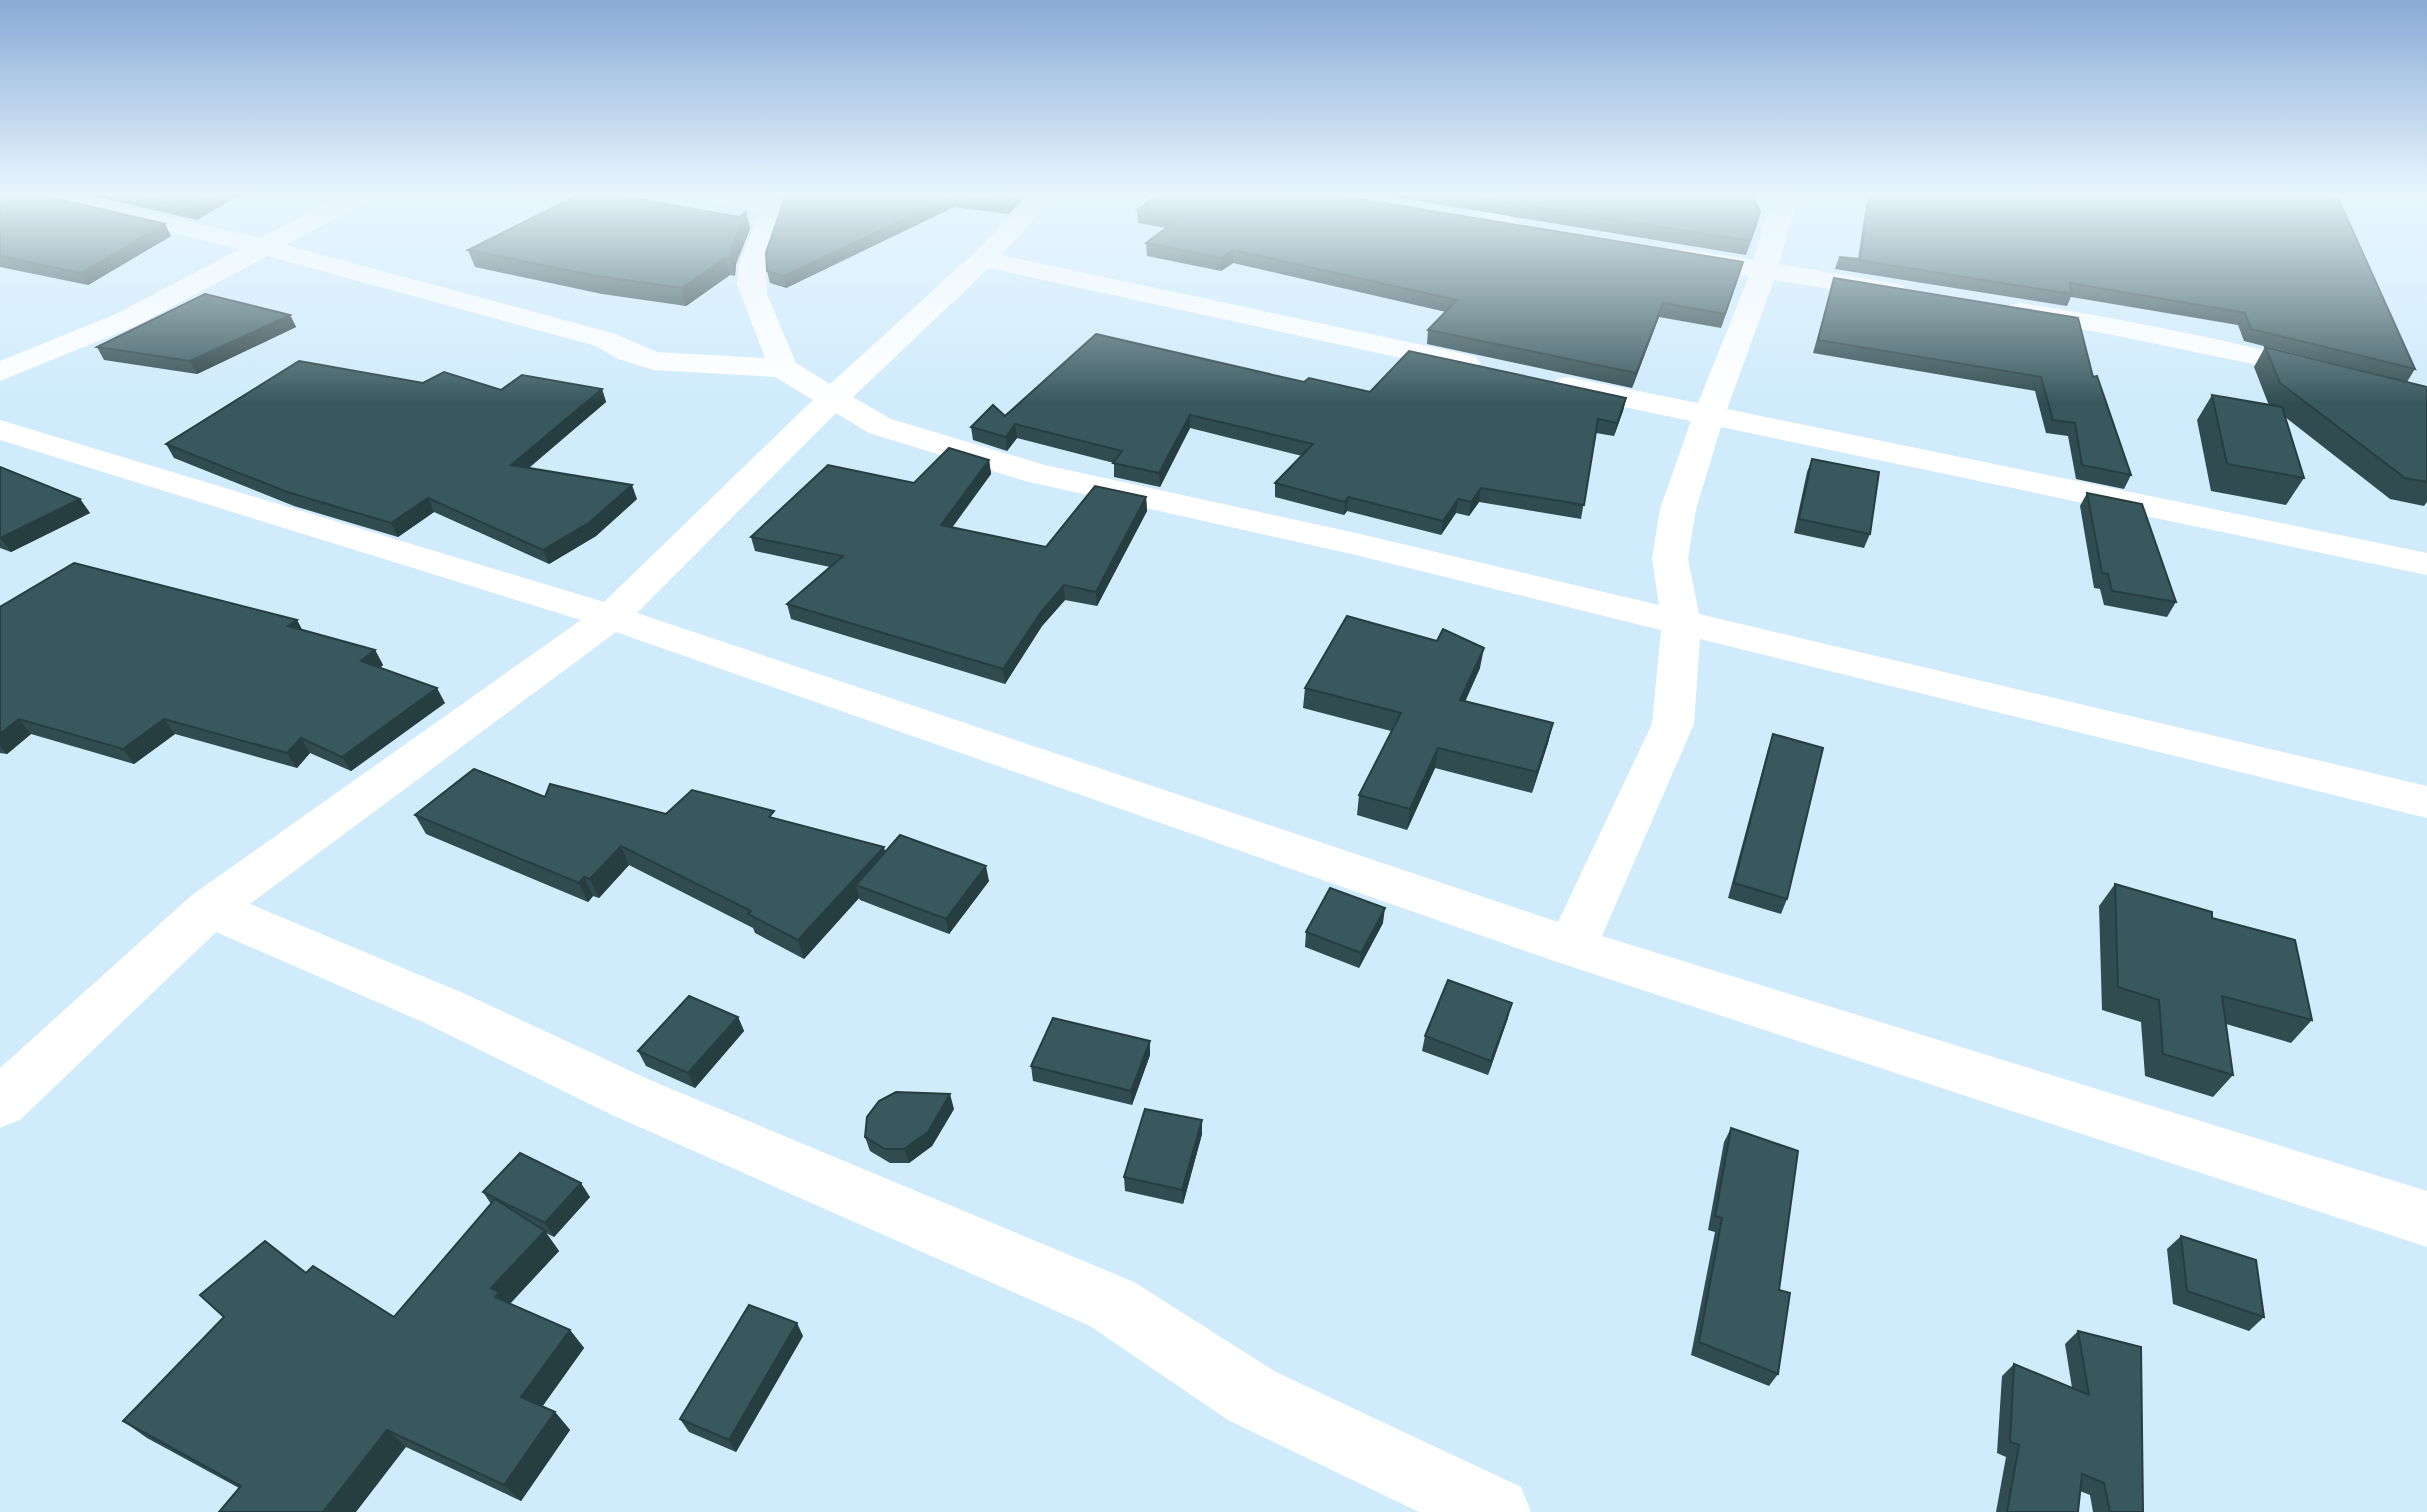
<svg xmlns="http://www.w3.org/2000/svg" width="2427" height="1512" viewBox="0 0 2427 1512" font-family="Arial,sans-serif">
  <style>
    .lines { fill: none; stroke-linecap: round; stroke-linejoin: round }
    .minor { fill: #fff; fill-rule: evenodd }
    .wall { fill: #304c50 }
    .shaded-wall { fill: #273e41 }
    .building { fill: #38585d; stroke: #273e41; stroke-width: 2 }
  </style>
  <rect width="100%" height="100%" fill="#cfebfc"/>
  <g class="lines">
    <!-- minor -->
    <g class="minor">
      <path d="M18 192H63L260 238 349 192H379L376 197 286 245 616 334 657 352 765 358 737 284 739 265 759 214 700 197 697 192C722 192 768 188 784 211L766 265 767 294 796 363 830 384 974 253 1034 192H1060L1001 255 1465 354 1476 357 1480 363 1476 369 1465 372 989 268 853 397 891 419 1045 465 1356 533 1659 605 1652 558 1660 509 1691 421 1557 393 1553 386 1557 379 1568 377 1698 403 1749 276 1684 265 1675 263 1671 257 1675 251 1684 249 1754 260 1763 225 1778 192H1802L1789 225 1779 264 1892 283 1902 285 1906 291 1902 297 1892 299 1774 280 1727 409 2427 553V575L1721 427 1696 509 1688 558 1699 614 2427 786V818L1700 639 1694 724 1602 936 2427 1191V1247L1554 961 616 632 250 904 463 993 650 1080 1134 1282 1276 1372 1521 1487 1531 1512H1419L1228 1420 1090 1326 610 1114 425 1023 216 932 20 1120 0 1128V1068L192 895 581 620 0 440V420L604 602 813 400 775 377 654 370 618 359 596 346 267 256 138 325 0 381V361L118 313 240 249 21 197ZM836 413 869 433 1025 481 1356 555 1661 630 1652 724 1558 922 637 613Z"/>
      <path d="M1457 192H1483L1523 228 1519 233H1501Z"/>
      <path d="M2020 303C2158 324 2292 355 2427 390V408L2277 369 2108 334 2010 317 2006 311 2010 305Z"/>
    </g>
  </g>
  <!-- wall -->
  <g class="wall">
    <path d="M0 192 171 236 88 285 0 267Z"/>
    <path d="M76 192H244L197 220Z"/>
    <path d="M788 192H1030L1008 214 954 207 786 288 770 283 767 271 784 203 782 196Z"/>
    <path d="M1363 192H1751L1757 225 1746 255Z"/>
    <path d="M1868 192H2264L2415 369 2407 382 2244 341 2238 325 2071 297 2067 306 1835 269 1839 257 1858 259Z"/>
    <path d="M1137 210 1739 275 1721 328 1659 317 1632 388 1427 344 1428 330 1446 312 1233 263 1221 271 1147 256 1146 243 1166 228 1138 223Z"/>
    <path d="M746 212 750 229 736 264 735 276 730 275 686 306 602 294 475 267 468 250 739 217Z"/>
    <path d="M1834 278 2093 377 2131 475 2124 489 2076 479 2068 436 2046 433 2035 391 1813 353Z"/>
    <path d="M290 315 296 327 197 374 104 360 97 347Z"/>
    <path d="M2265 347 2427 387V502L2424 506 2390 499 2285 417 2304 478 2286 505 2211 491 2197 420 2212 395 2270 405 2268 403 2254 367Z"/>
    <path d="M1304 382 1370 392 1626 398 1623 411 1614 436 1596 433 1581 519 1479 502 1469 516 1456 513 1441 535 1347 511 1344 515 1275 497V483L1302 456 1190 428 1160 487 1114 477V463L1017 438 1007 451 973 440 971 427 1005 416Z"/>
    <path d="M423 383 501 390 602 389 606 402 529 468 637 499 596 536 549 564 434 512 398 537 294 506 174 458 166 444Z"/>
    <path d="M1812 459 1870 534 1864 548 1794 533 1807 472Z"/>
    <path d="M989 460 991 474 952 528 1046 547 1146 497 1147 511 1097 606 1065 600 1042 626 1005 684 791 619 787 604 830 567 755 551 751 537 914 483Z"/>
    <path d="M0 467 80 499 90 513 11 552 0 548Z"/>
    <path d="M2087 493 2176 602 2167 617 2104 605 2100 589 2094 588 2080 506Z"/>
    <path d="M0 607 297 620 302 630 375 650 383 665 380 668 445 703 351 771 310 753 297 768 175 734 134 764 31 734 7 754 0 753Z"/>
    <path d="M1480 668 1465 701 1553 723 1548 743 1532 793 1435 768 1407 830 1357 815 1359 795 1391 731 1303 708 1305 688Z"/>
    <path d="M1773 734 1787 899 1781 914 1728 898 1768 749Z"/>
    <path d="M545 797 666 814 776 818 885 851 989 881 949 934 860 900 859 898 804 959 755 933 753 928 629 865 599 898 593 896 588 902 426 834 415 815Z"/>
    <path d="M2115 884 2212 918 2312 1020 2291 1043 2226 1024 2233 1075 2213 1097 2145 1076 2141 1022 2102 1010 2099 906Z"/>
    <path d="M1383 923 1359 968 1305 947 1306 932Z"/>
    <path d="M738 1017 744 1031 695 1088 646 1066 638 1051Z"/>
    <path d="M1508 1018 1488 1075 1422 1051 1425 1036Z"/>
    <path d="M1150 1055 1132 1105 1033 1081 1031 1066Z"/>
    <path d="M954 1109 932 1146 909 1163H890L870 1151 865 1137Z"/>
    <path d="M1202 1120V1134L1183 1204 1125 1191 1124 1177Z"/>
    <path d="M1731 1128 1779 1290 1778 1374 1769 1386 1691 1355 1715 1232 1708 1230 1724 1142Z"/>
    <path d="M483 1192 590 1197 554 1237 546 1233 559 1251 510 1304 570 1330 584 1348 542 1407 555 1412 570 1430 521 1501 406 1447 239 1488 147 1438 123 1421 394 1317 491 1204Z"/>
    <path d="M2181 1236 2264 1317 2249 1331 2173 1304 2167 1249Z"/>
    <path d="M2078 1331 2143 1512H2093L2090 1495 2080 1491 2078 1512H1996L2006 1457 1997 1453 2002 1376 2014 1364 2072 1388 2065 1344Z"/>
    <path d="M803 1336 736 1452 689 1432 680 1419Z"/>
  </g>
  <!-- shaded-wall -->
  <g class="shaded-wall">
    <path d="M220 192H244L197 220 191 209Z"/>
    <path d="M1017 192H1030L1008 214 1007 202Z"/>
    <path d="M953 196 954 207 786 288 784 276Z"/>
    <path d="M746 212 750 229 736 264 735 276 730 259 732 247Z"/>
    <path d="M165 224 171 236 88 285 81 273Z"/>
    <path d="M1233 250V263L1221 271V258Z"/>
    <path d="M725 258 730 275 686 306 682 288Z"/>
    <path d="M1743 262 1739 275 1721 328 1725 314Z"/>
    <path d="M1663 303 1659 317 1632 388 1636 373Z"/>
    <path d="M290 315 296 327 197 374 190 361Z"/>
    <path d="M602 389 606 402 516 478 511 465Z"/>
    <path d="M1626 398 1623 411 1614 436 1617 423Z"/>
    <path d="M1190 415V428L1160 487 1159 473Z"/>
    <path d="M1015 424 1017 438 1007 451 1006 437Z"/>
    <path d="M989 460 991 474 943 539 941 525Z"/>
    <path d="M632 485 637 499 596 536 549 564 543 550Z"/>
    <path d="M1481 488 1479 502 1469 516 1471 502Z"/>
    <path d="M1146 497 1147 511 1097 606 1096 592Z"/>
    <path d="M1348 497 1347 511 1344 515 1345 502Z"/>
    <path d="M428 498 434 512 398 537 391 523Z"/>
    <path d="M80 499 90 513 11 552 0 538Z"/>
    <path d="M1458 499 1456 513 1441 535 1443 521Z"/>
    <path d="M1064 585 1065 600 1042 626 1005 684 1003 669 1041 612Z"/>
    <path d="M297 620 305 635 288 626Z"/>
    <path d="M1484 648 1480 668 1457 720 1460 700Z"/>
    <path d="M375 650 383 665 369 676 361 661Z"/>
    <path d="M437 688 445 703 351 771 342 757Z"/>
    <path d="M19 719 31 734 7 754 0 746V734Z"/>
    <path d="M164 719 175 734 134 764 123 749Z"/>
    <path d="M1553 723 1548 743 1532 793 1537 772Z"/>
    <path d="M301 738 310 753 297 768 287 753Z"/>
    <path d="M1438 748 1435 768 1407 830 1410 809Z"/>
    <path d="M621 846 629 865 599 898 590 879Z"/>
    <path d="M884 847 889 866 856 885 859 898 804 959 798 940Z"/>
    <path d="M986 866 989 881 949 934 946 919Z"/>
    <path d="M584 877 593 896 588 902 579 883Z"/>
    <path d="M1385 908 1383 923 1359 968 1361 953Z"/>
    <path d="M1512 1003 1508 1018 1488 1075 1491 1061Z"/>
    <path d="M738 1017 744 1031 695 1088 688 1073Z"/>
    <path d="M1150 1041V1055L1132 1105 1131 1091Z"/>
    <path d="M950 1094 954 1109 932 1146 909 1163 904 1149Z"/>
    <path d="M1202 1120V1134L1183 1204 1182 1190Z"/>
    <path d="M581 1183 590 1197 554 1237 545 1223Z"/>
    <path d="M545 1231 559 1251 509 1304 495 1297 491 1288Z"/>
    <path d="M797 1323 803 1336 736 1452 729 1440Z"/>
    <path d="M570 1330 584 1348 536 1415 521 1397Z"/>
    <path d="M555 1412 570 1430 521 1501 504 1485Z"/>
    <path d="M387 1430 406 1447 356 1512H323Z"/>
  </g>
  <!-- building -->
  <g class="building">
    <path d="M0 192H28L165 224 81 273 0 256Z"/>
    <path d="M119 192H220L191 209Z"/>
    <path d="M584 192H600L739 217 746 212 732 247 730 259 725 258 682 288 596 276 468 250Z"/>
    <path d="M788 192H1017L1007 202 953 196 784 276 767 271 766 253 784 200 782 196Z"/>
    <path d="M1162 192H1316L1743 262 1725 314 1663 303 1636 373 1428 330 1457 300 1233 250 1221 258 1146 243 1180 218 1137 210Z"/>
    <path d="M1442 192H1751L1760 212 1750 241Z"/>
    <path d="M1870 192H2264L2338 198 2415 369 2251 329 2245 313 2070 283 2072 294 1839 257 1860 259Z"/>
    <path d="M1834 278 2078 318 2093 377 2097 376 2131 475 2082 465 2075 423 2053 420 2041 377 1818 340Z"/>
    <path d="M205 294 290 315 190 361 97 347Z"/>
    <path d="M1096 334 1304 382 1309 378 1370 392 1409 351 1626 398 1617 423 1598 419 1584 505 1481 488 1471 502 1458 499 1443 521 1348 497 1345 502 1275 483 1313 444 1190 415 1159 473 1113 463 1122 451 1015 424 1006 437 971 427 993 405 1005 416Z"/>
    <path d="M2265 347 2427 387V482L2405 478 2280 383Z"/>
    <path d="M299 361 423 383 444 372 501 390 522 375 602 389 511 465 632 485 590 522 543 550 428 498 391 523 287 492 166 444Z"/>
    <path d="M2212 395 2282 407 2304 478 2227 464Z"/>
    <path d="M949 448 989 460 941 525 1046 547 1095 486 1146 497 1096 592 1064 585 1041 612 1003 669 787 604 843 556 751 537 828 465 914 483Z"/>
    <path d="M1812 459 1879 472 1870 534 1799 519Z"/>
    <path d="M0 467 80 499 0 538Z"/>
    <path d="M2087 493 2142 504 2176 602 2112 591 2108 574 2102 573Z"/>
    <path d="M74 563 297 620 288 626 375 650 361 661 437 688 342 757 301 738 287 753 164 719 123 749 19 719 0 734V607Z"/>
    <path d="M1347 616 1437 641 1443 629 1484 648 1460 700 1553 723 1537 772 1438 748 1410 809 1359 795 1401 713 1305 688Z"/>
    <path d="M1773 734 1823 748 1787 899 1734 883Z"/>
    <path d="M474 769 545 797 550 784 666 814 692 790 774 811 769 817 884 847 798 940 748 914 751 911 621 846 590 879 584 877 579 883 415 815Z"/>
    <path d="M900 835 986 866 946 919 856 885Z"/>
    <path d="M2115 884 2212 912V918L2295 940 2312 1020 2222 996 2233 1075 2163 1054 2159 1000 2118 987Z"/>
    <path d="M1330 888 1385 908 1361 953 1306 932Z"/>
    <path d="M1448 980 1512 1003 1491 1061 1425 1036Z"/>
    <path d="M689 996 738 1017 688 1073 638 1051Z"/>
    <path d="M1053 1018 1150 1041 1131 1091 1031 1066Z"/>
    <path d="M896 1092 950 1094 928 1132 904 1149H885L865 1137 867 1117 879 1101Z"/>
    <path d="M1145 1109 1202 1120 1182 1190 1124 1177Z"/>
    <path d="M1731 1128 1798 1151 1779 1290 1790 1293 1778 1374 1699 1342 1722 1218 1715 1216Z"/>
    <path d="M520 1153 581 1183 545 1223 483 1192Z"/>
    <path d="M495 1199 545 1231 491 1288 499 1292 495 1297 570 1330 521 1397 555 1412 504 1485 387 1430 323 1512H219L241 1486 123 1421 224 1317 200 1295 265 1241 306 1273 313 1266 394 1317Z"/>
    <path d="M2181 1236 2256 1260 2264 1317 2187 1291Z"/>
    <path d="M749 1305 797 1323 729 1440 680 1419Z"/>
    <path d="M2078 1331 2141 1347 2143 1512H2110L2104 1483 2082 1474 2078 1512H2007L2019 1445 2010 1442 2014 1364 2089 1395Z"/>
  </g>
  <!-- sky -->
  <linearGradient id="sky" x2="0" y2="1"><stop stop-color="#88aad5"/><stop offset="0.48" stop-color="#e9f6fe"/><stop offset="1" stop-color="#e9f6fe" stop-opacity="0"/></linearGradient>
  <rect width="2427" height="404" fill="url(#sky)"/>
</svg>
